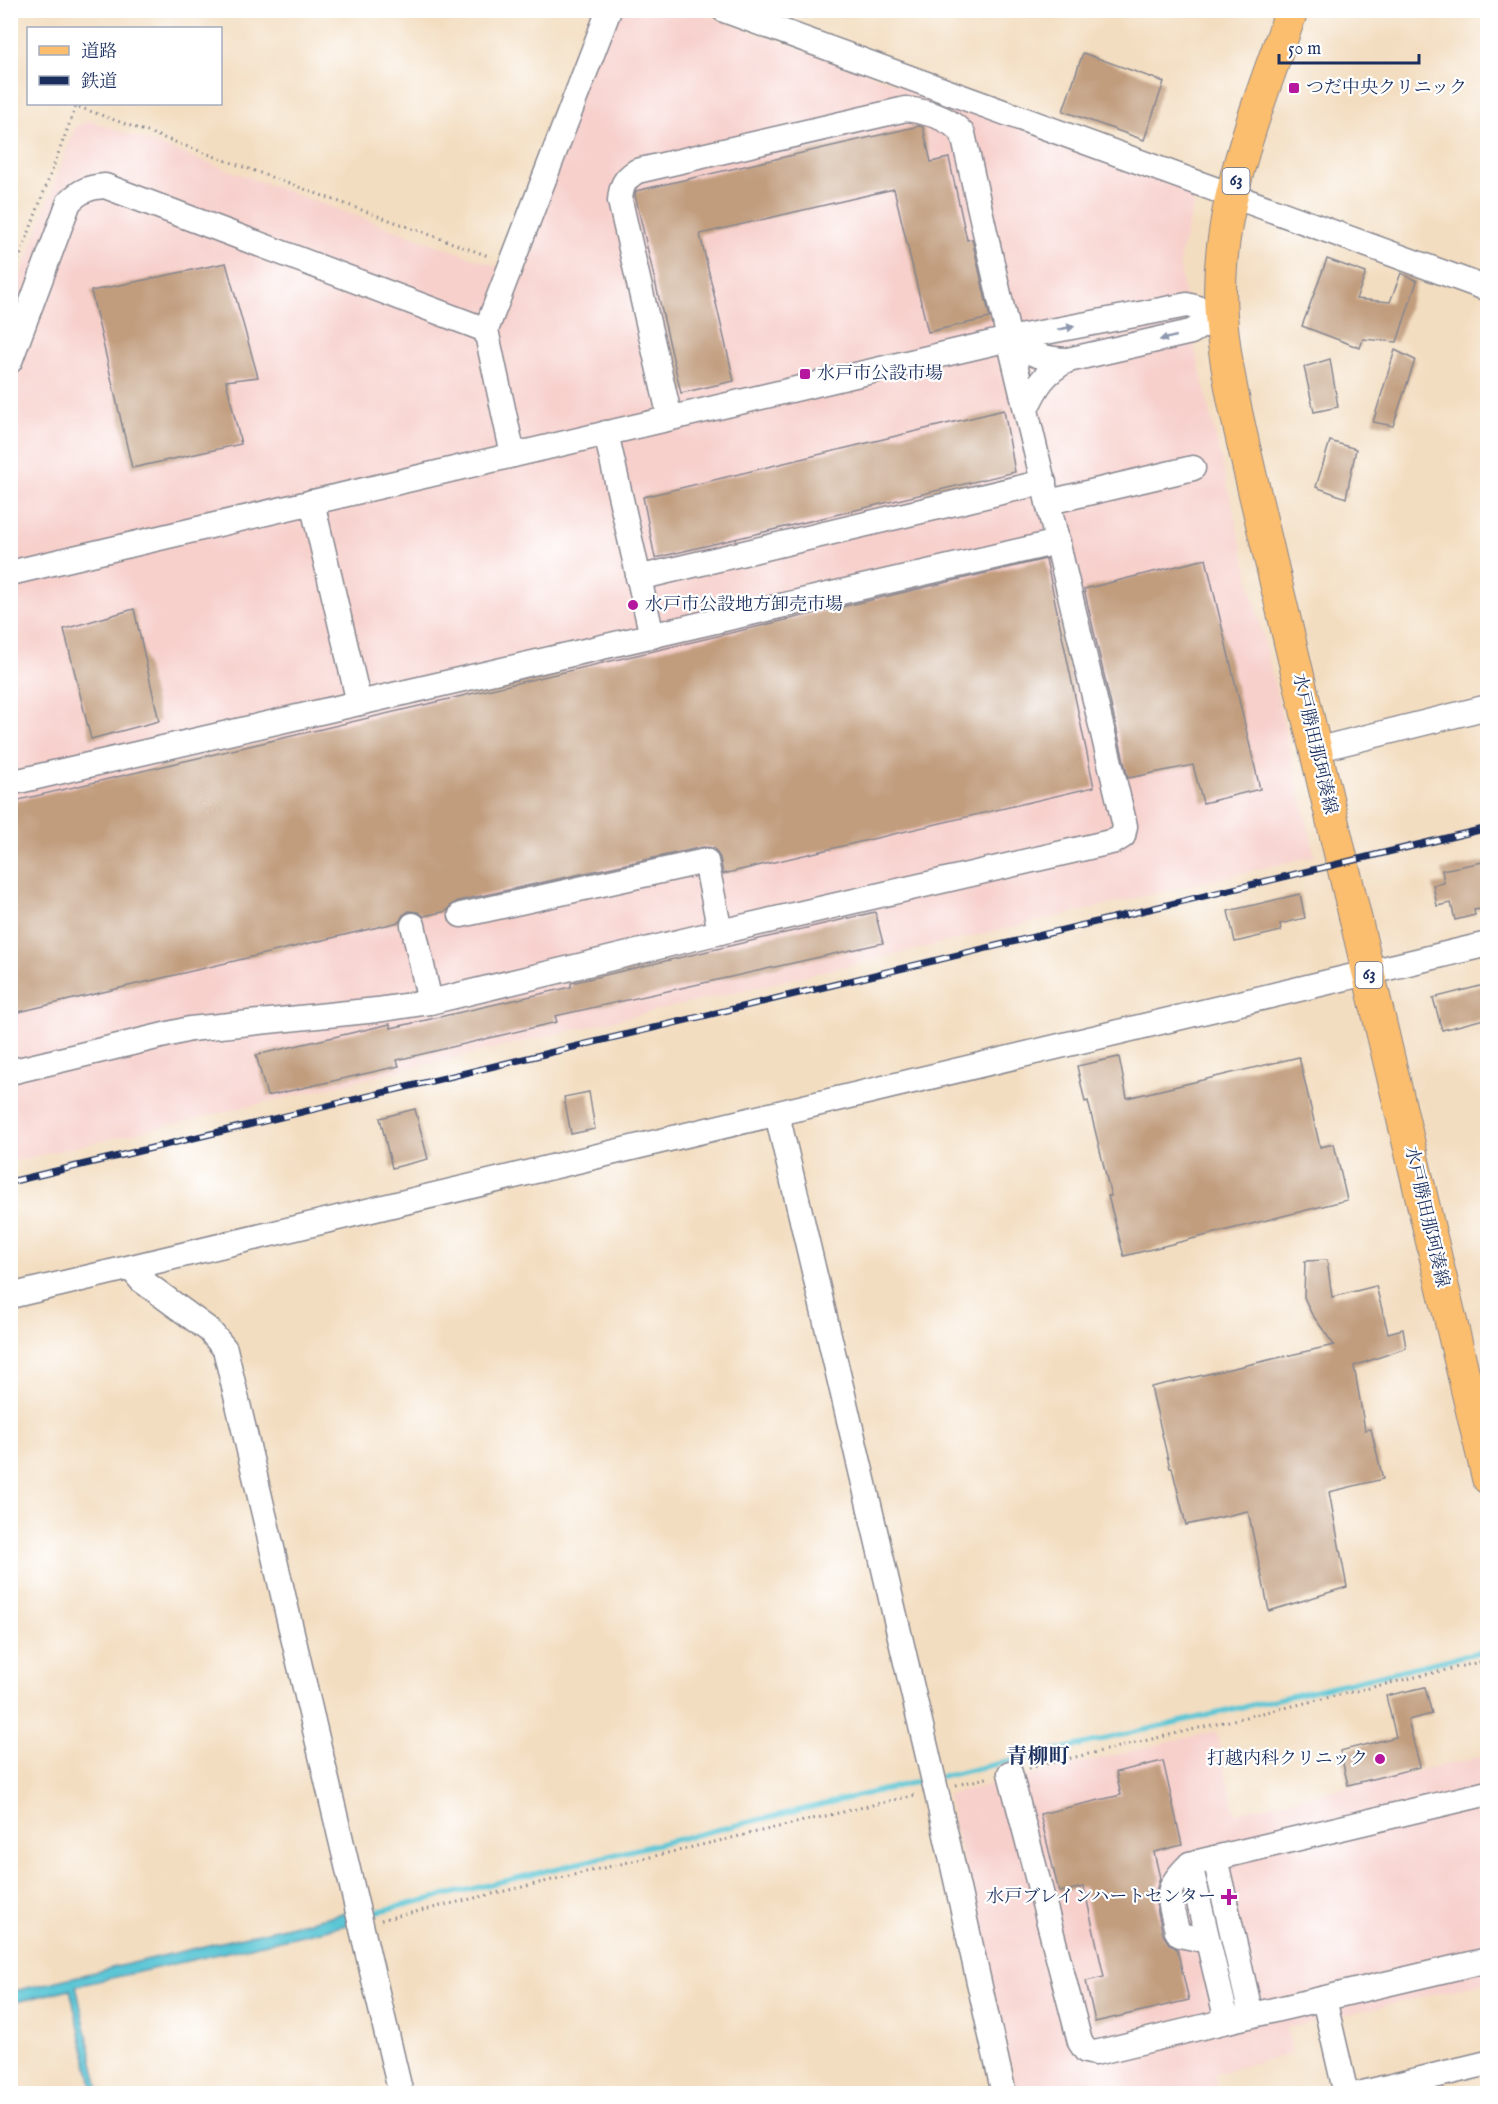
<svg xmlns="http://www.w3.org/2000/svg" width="1498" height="2104" viewBox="0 0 1498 2104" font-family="'IM FELL English','Noto Serif JP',serif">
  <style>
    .built { fill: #f7d0cc }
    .water { fill: #5bc6d5; stroke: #3b7a9a; stroke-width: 1.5 }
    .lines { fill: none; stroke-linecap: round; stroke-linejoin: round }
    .stream { stroke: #5bc6d5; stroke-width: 5 }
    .building { fill: #c19d7e }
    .minor-casing { stroke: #87868f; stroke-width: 27 }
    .major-casing { stroke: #87868f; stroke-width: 34 }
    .path { stroke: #87868f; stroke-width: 3; stroke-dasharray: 1.5 4.5; stroke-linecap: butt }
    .minor { stroke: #fff; stroke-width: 24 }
    .major { stroke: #fbbd6e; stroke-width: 32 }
    .rail-casing { stroke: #1b2f5e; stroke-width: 7 }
    .rail { stroke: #fff; stroke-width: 4.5; stroke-dasharray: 14; stroke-linecap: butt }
    .oneway { fill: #8d97ae }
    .poi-dot { fill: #b5179e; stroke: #fff; stroke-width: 2 }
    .labels { text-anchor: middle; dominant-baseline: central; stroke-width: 4.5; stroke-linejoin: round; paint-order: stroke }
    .shield { fill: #fff; stroke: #5f6d8e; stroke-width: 1.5 }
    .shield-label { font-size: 16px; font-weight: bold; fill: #1b2f5e }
    .poi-label { font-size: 18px; fill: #1b2f5e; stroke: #fff; text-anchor: start }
    .street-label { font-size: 18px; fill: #1b2f5e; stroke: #fff }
    .quarter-label { font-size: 21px; font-weight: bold; fill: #1b2f5e; stroke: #fff }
  </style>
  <rect width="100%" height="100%" fill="#fff"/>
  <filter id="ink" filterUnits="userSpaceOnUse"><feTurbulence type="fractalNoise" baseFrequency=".0167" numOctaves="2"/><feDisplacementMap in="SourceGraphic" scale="12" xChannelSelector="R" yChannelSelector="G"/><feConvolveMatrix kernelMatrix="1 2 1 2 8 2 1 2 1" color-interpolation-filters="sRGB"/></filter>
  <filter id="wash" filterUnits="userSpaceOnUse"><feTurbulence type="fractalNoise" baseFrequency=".008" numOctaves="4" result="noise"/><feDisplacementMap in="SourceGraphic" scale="24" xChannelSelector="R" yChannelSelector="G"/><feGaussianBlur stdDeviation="1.35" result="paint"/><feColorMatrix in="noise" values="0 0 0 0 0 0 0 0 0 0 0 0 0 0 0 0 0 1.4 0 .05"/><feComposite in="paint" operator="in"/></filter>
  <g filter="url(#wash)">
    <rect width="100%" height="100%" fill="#f3ddc0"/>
    <!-- built -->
    <g class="built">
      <path d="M595 11H695L1191 189 1195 197 1179 261 1191 332 1315 856 11 1162 10 305 75 127 89 120 501 268Z"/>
      <path d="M1216 1731 1235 1813 1487 1755V1982L1287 2028 1292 2053 1215 2074 1217 2093H1017L947 1795Z"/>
    </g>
    <!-- water -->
    <path class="water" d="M352 1911 356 1923 76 1986 100 2093H94L70 1989 11 2003 10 1992Z"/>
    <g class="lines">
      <!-- stream -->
      <g class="stream">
        <path d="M941 1777 1488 1650"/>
        <path d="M367 1914 924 1780"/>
      </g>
    </g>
    <g id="blocks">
      <!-- building -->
      <g class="building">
        <path d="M1083 53 1164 82 1144 140 1063 111Z"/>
        <path d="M919 126 923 127 931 162 949 158 967 240 972 239 990 318 928 332 894 189 700 234 734 381 681 393 635 195 636 191Z"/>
        <path d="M1327 259 1366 273 1356 299 1390 302 1401 273 1417 281 1397 342 1363 339 1360 348 1302 326Z"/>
        <path d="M226 263 258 377 226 381 241 444 132 468 91 291Z"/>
        <path d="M1395 350 1415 360 1393 426 1373 422Z"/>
        <path d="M1330 359 1338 407 1314 412 1304 367Z"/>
        <path d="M1004 410 1015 472 655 558 643 497Z"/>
        <path d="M1330 441 1356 449 1346 498 1316 487Z"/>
        <path d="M1046 559 1094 787 723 874 720 858 714 848 703 847 458 901 451 905 447 911 424 916 418 912 409 911 403 915 399 922 10 1014V802Z"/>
        <path d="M1206 559 1260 789 1203 803 1193 765 1128 778 1084 589Z"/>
        <path d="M134 609 159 721 91 739 64 629Z"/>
        <path d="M1488 861V908L1474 910 1475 915 1455 920 1451 903 1437 906 1433 885 1444 883 1442 870Z"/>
        <path d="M1300 894 1305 918 1280 924 1281 931 1235 942 1228 911Z"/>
        <path d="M875 912 883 943 555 1016 557 1022 397 1060 399 1066 267 1096 256 1055 390 1024 391 1028 571 987V983Z"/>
        <path d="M1488 984V1018L1442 1030 1433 998Z"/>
        <path d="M1119 1057 1127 1098 1299 1057 1320 1147 1334 1144 1347 1200 1124 1256 1108 1196H1111L1088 1101 1085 1102 1077 1066Z"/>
        <path d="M589 1092 595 1129 571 1134 564 1097Z"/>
        <path d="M415 1109 428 1159 392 1168 380 1118Z"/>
        <path d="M1327 1260 1332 1297 1376 1286 1388 1333 1403 1329 1406 1348 1354 1366 1365 1430 1371 1429 1383 1479 1329 1492 1347 1587 1269 1611 1248 1511 1186 1525 1172 1468H1170L1151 1387 1334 1345 1311 1313 1304 1297 1305 1261Z"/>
        <path d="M1425 1687 1432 1714 1408 1720 1420 1767 1348 1785 1340 1751 1396 1737 1386 1696Z"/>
        <path d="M1163 1761 1182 1845 1154 1852 1160 1878 1156 1891V1904L1163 1935 1169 1944 1177 1949 1189 2000 1095 2022 1086 1981 1104 1977 1084 1887 1059 1892 1040 1814 1121 1795 1116 1772Z"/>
      </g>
    </g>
  </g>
  <g filter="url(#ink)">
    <use href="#blocks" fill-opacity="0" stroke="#87868f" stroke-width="1.5"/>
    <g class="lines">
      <defs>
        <g id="minor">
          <path d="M724 10 1488 289"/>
          <path d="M486 330 609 10"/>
          <path d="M1009 339C1028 353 1044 360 1068 360L1191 332 1221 314"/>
          <path d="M10 361 69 202C80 191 89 187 105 186L486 330 513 455"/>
          <path d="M1026 409C1037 385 1044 373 1068 360"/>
          <path d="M606 433 652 636"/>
          <path d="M312 502 359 703 1058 542"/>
          <path d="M1049 502 1193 468"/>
          <path d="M10 573 1009 339 1187 305 1221 314"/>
          <path d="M638 578 1044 482"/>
          <path d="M1315 750 1488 707"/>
          <path d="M10 783 359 703"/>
          <path d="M461 915 706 861 720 932"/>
          <path d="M413 925 430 1002"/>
          <path d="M10 1072 190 1029 377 1010 430 1002 720 932 1115 841 1123 836 1125 826 1009 339 963 134C949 117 927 112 906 109L637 171C624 179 621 186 620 201L670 418"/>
          <path d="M777 1114 936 1790 1004 2094"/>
          <path d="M131 1268 141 1280 209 1330 225 1349 401 2094"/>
          <path d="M10 1296 1488 944"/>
          <path d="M1010 1773 1080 2042 1086 2051 1095 2053 1227 2021"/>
          <path d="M1488 1793 1190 1864C1162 1891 1169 1895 1177 1931L1180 1935 1208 1941 1227 2021 1488 1960"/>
          <path d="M1215 1858 1251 2015"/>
          <path d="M1190 1864 1208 1941"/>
          <path d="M1324 1999 1346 2094"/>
          <path d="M1359 2094 1488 2063"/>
        </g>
        <path id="major" d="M1292 10C1258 105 1213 214 1221 315 1225 369 1238 421 1250 473L1488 1478"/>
      </defs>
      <!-- minor casing -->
      <use href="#minor" class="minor-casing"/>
      <!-- major casing -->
      <use href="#major" class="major-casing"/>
      <!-- path -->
      <g class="path">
        <path d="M10 283 76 106 491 257"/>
        <path d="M1029 1768 1488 1660"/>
        <path d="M956 1785 991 1777"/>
        <path d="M381 1920 915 1795"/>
      </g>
      <!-- minor -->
      <use href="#minor" class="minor"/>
      <!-- major -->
      <use href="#major" class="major"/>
      <defs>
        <path id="rail" d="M10 1182 1488 828"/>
      </defs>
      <!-- rail casing -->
      <use href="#rail" class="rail-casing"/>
      <!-- rail -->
      <use href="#rail" class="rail"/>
    </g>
    <!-- one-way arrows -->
    <defs><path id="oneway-solid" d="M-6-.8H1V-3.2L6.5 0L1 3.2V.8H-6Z" transform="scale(1.5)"/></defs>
    <g class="oneway">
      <use href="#oneway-solid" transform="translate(1066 328) rotate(-11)"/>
      <use href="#oneway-solid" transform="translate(1168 338) rotate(167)"/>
    </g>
  </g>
  <!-- markers -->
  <g class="poi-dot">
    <rect x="1288" y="82" width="12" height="12" rx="3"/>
    <rect x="799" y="368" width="12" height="12" rx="3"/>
    <circle cx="633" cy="605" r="6"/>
    <circle cx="1380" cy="1759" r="6"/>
    <path d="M1226 1888h6v6h6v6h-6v6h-6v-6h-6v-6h6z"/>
  </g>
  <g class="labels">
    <!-- shield labels -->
    <g class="shield">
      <rect x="1222.5" y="168" width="27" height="26" rx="4.5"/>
      <rect x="1355.5" y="962" width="27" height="26" rx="4.5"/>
    </g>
    <g class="shield-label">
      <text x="1236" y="181">63</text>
      <text x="1369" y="975">63</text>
    </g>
    <!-- poi labels -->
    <g class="poi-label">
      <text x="1306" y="88">つだ中央クリニック</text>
      <text x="817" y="374">水戸市公設市場</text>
      <text x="645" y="605">水戸市公設地方卸売市場</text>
      <text x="1368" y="1759" text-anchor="end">打越内科クリニック</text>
      <text x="1216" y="1897" text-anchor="end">水戸ブレインハートセンター</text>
    </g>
    <!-- street labels -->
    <g class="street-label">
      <text transform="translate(1314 744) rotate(77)">水戸勝田那珂湊線</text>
      <text transform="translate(1426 1217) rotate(77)">水戸勝田那珂湊線</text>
    </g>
    <!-- quarter labels -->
    <g class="quarter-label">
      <text x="1038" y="1757">青柳町</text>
    </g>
  </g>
  <!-- margin -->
  <rect width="1498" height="2104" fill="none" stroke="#fff" stroke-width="36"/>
  <!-- legend -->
  <rect x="27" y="27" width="195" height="78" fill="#ffffff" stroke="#a4acbf" stroke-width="1.5"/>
  <rect x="39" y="46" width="30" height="9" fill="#fbbd6e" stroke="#a4acbf" stroke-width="1.5"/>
  <text x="81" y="57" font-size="18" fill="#1b2f5e">道路</text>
  <rect x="39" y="76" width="30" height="9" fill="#1b2f5e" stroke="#a4acbf" stroke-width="1.5"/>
  <text x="81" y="87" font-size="18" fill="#1b2f5e">鉄道</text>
  <!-- scale -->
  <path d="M1279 54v9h140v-9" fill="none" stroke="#1b2f5e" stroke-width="3"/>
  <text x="1288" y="54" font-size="18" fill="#1b2f5e" stroke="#ffffff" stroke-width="4.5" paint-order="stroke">50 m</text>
</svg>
